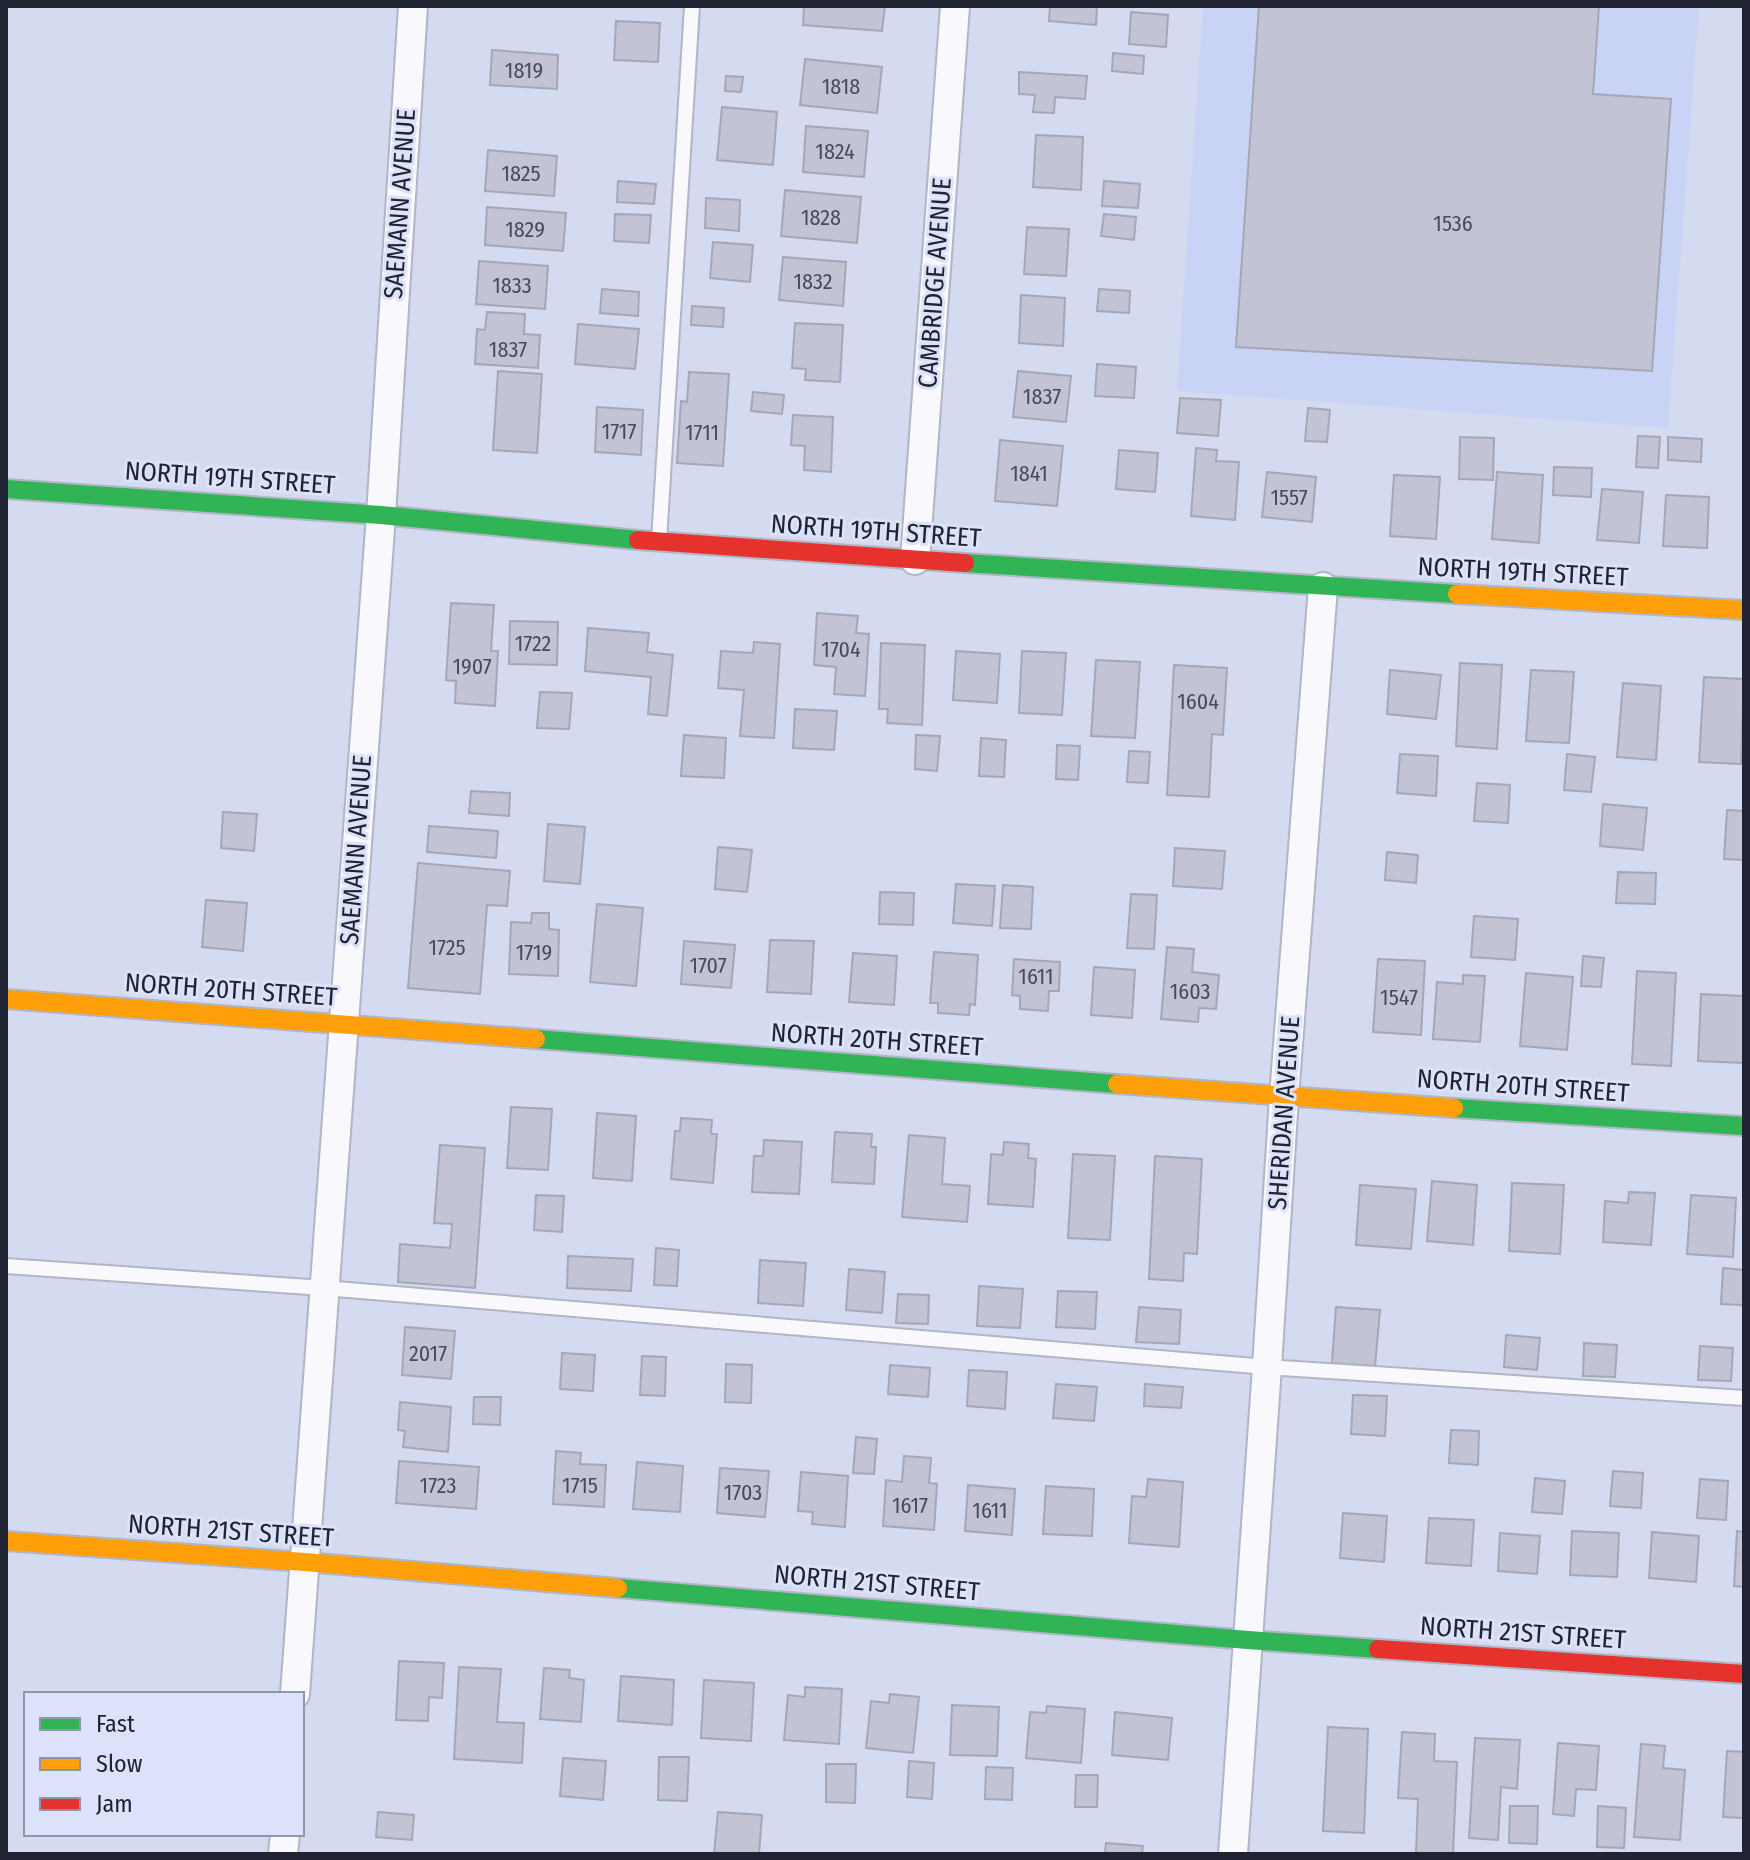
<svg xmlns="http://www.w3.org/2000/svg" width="1750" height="1860" viewBox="0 0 1750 1860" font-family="'Fira Sans Condensed',sans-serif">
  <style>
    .built { fill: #c9d3f5 }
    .building { fill: #c2c3d4; stroke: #a5a7b7; stroke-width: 2 }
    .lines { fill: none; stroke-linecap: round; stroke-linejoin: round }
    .lane-casing { stroke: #b1b5c5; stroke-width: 18 }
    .street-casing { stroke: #b1b5c5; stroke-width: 32 }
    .fast-casing { stroke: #b1b5c5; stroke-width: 22 }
    .slow-casing { stroke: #b1b5c5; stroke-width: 22 }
    .jam-casing { stroke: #b1b5c5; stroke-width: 22 }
    .lane { stroke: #f9f9fd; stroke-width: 14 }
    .street { stroke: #f9f9fd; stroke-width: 28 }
    .fast { stroke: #30b455; stroke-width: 18 }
    .slow { stroke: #ff9f0a; stroke-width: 18 }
    .jam { stroke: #e5322d; stroke-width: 18 }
    .labels { text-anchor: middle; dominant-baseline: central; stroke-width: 6; stroke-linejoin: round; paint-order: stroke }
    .number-label { font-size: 22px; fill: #484c5a }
    .street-label { font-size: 26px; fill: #202432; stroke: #dbe2f9 }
  </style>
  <rect width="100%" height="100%" fill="#d4daef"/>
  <!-- built -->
  <path class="built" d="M1203 6H1699L1668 428 1177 391Z"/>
  <!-- building -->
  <g class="building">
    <path d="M804 6H885L882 31 803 25Z"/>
    <path d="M1050 6H1097L1096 25 1049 21Z"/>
    <path d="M1259 6H1599L1593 94 1671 99 1652 371 1236 347Z"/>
    <path d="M1131 12 1168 15 1166 47 1129 44Z"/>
    <path d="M616 21 660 23 658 62 614 60Z"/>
    <path d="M492 50 558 55 557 89 490 85Z"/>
    <path d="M1113 53 1144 56 1143 74 1112 71Z"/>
    <path d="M805 59 882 67 877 113 800 105Z"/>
    <path d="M1019 72 1087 76 1085 99 1055 97 1054 113 1033 112 1035 95 1019 94Z"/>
    <path d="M726 76 743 77 741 92 725 91Z"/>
    <path d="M722 107 777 112 773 165 717 160Z"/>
    <path d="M806 126 868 131 864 177 803 172Z"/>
    <path d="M1036 135 1083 137 1081 190 1033 187Z"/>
    <path d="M488 150 557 156 554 196 485 191Z"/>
    <path d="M618 181 656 184 654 204 617 202Z"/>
    <path d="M1104 181 1140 184 1138 208 1102 206Z"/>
    <path d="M785 190 861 197 857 243 781 236Z"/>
    <path d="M706 198 740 200 739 231 705 228Z"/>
    <path d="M487 207 566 213 563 251 485 245Z"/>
    <path d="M615 214 651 215 649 243 614 241Z"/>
    <path d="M1104 214 1136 217 1134 240 1101 236Z"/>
    <path d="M1027 227 1069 229 1066 276 1024 274Z"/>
    <path d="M713 242 753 245 750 282 710 278Z"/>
    <path d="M783 257 846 262 843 306 779 300Z"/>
    <path d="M479 261 548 266 545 309 476 304Z"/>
    <path d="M602 289 639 292 638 316 600 313Z"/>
    <path d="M1099 289 1130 291 1129 313 1097 311Z"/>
    <path d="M1021 295 1065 298 1063 346 1019 343Z"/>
    <path d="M692 306 724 308 723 327 691 325Z"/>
    <path d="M487 312 525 314 524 334 540 335 538 368 475 364 477 329 485 330Z"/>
    <path d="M795 323 843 325 840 382 805 380 806 369 792 368Z"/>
    <path d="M578 324 639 329 635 369 575 364Z"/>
    <path d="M1097 364 1136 367 1134 398 1095 396Z"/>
    <path d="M498 371 542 374 537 453 493 450Z"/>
    <path d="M1018 371 1071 376 1066 422 1013 417Z"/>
    <path d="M689 372 729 374 723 466 677 463 681 401 687 402Z"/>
    <path d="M753 392 784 395 782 414 751 411Z"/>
    <path d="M1180 398 1221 400 1218 436 1177 433Z"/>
    <path d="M597 407 643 410 641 455 595 452Z"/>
    <path d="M1308 408 1330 410 1327 442 1305 441Z"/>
    <path d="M793 415 833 417 831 472 804 470 805 446 791 445Z"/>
    <path d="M1638 436 1660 437 1658 468 1636 467Z"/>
    <path d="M1460 437 1494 438 1493 480 1459 479Z"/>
    <path d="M1668 437 1702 439 1701 462 1668 460Z"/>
    <path d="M1000 440 1063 446 1057 506 995 501Z"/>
    <path d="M1196 448 1217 450 1216 461 1239 462 1235 520 1191 516Z"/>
    <path d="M1119 450 1158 453 1155 492 1116 489Z"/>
    <path d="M1554 467 1592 468 1591 497 1553 495Z"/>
    <path d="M1267 472 1316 477 1312 522 1262 517Z"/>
    <path d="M1497 472 1543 475 1539 543 1492 539Z"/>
    <path d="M1394 475 1440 477 1436 539 1390 536Z"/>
    <path d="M1602 489 1643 492 1639 543 1597 540Z"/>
    <path d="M1666 495 1709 497 1707 548 1663 546Z"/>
    <path d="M451 603 494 605 491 651H498L495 706 455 703 456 681 446 680Z"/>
    <path d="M817 613 858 616 856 633 869 634 865 696 834 694 836 667 814 665Z"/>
    <path d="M510 621 558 622 557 665 509 664Z"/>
    <path d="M588 628 649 633 647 652 673 655 667 716 648 714 651 677 585 671Z"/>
    <path d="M754 642 780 644 774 738 740 736 744 690 718 688 721 651 753 653Z"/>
    <path d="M881 643 925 645 922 725 887 723 888 709H879Z"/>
    <path d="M956 651 1000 654 997 703 953 700Z"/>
    <path d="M1022 651 1066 653 1062 715 1019 713Z"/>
    <path d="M1096 660 1140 662 1135 738 1091 736Z"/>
    <path d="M1460 663 1502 665 1497 749 1456 746Z"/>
    <path d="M1174 665 1227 668 1223 735 1212 734 1209 797 1167 795Z"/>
    <path d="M1390 670 1441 675 1436 719 1387 714Z"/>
    <path d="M1531 670 1574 672 1569 743 1526 741Z"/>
    <path d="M1704 677 1744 679 1741 764 1699 762Z"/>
    <path d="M1623 683 1661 686 1656 760 1617 757Z"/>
    <path d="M540 692 572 693 569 729 537 728Z"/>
    <path d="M795 709 837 711 834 750 793 748Z"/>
    <path d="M684 735 726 738 724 778 681 776Z"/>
    <path d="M916 735 940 736 937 771 915 769Z"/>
    <path d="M981 738 1006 740 1004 777 979 776Z"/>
    <path d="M1057 745 1080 746 1078 780 1056 779Z"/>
    <path d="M1129 751 1150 752 1148 783 1127 782Z"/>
    <path d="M1400 754 1438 756 1436 796 1397 793Z"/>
    <path d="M1567 754 1595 757 1591 792 1564 790Z"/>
    <path d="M1477 783 1510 785 1508 823 1474 821Z"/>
    <path d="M471 791 510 793 509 816 469 813Z"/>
    <path d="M1603 804 1647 808 1643 850 1600 846Z"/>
    <path d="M1727 810 1744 811V860L1724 859Z"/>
    <path d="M223 812 257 814 254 851 221 848Z"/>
    <path d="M548 824 585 827 580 884 544 881Z"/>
    <path d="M429 826 498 831 496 858 427 852Z"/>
    <path d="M718 847 752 850 747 892 715 889Z"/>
    <path d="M1175 848 1225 851 1222 889 1173 886Z"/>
    <path d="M1387 852 1418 855 1416 883 1385 880Z"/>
    <path d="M418 863 510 871 507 906 487 905 480 994 408 988Z"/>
    <path d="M1618 872 1656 873 1655 904 1616 903Z"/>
    <path d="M956 884 995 886 992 926 953 923Z"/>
    <path d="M1003 885 1033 887 1031 929 1000 928Z"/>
    <path d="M880 892 914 893 913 925 879 924Z"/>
    <path d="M1131 894 1157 895 1154 949 1127 948Z"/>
    <path d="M206 900 247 903 243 951 202 947Z"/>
    <path d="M597 904 643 908 636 986 590 982Z"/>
    <path d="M532 913H549V929L559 930 558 976 509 974 511 922 531 923Z"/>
    <path d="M1474 916 1518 919 1515 960 1471 957Z"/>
    <path d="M770 940 814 941 811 994 767 992Z"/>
    <path d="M684 941 735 945 731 988 681 984Z"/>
    <path d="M1167 947 1194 949 1192 972 1219 975 1216 1009 1199 1008 1198 1022 1161 1019Z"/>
    <path d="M934 952 978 955 975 1005 970 1004 969 1015 938 1013V1003H930Z"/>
    <path d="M853 953 897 956 894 1005 849 1002Z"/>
    <path d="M1583 956 1604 958 1601 987 1581 986Z"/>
    <path d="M1014 959 1060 962 1059 991H1049L1048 1011 1020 1009V996L1012 995Z"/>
    <path d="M1378 959 1425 961 1421 1035 1373 1032Z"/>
    <path d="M1094 967 1135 970 1132 1018 1091 1015Z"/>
    <path d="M1637 971 1676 973 1671 1066 1632 1064Z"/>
    <path d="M1526 973 1573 977 1567 1050 1520 1046Z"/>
    <path d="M1463 975 1485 976 1480 1042 1433 1039 1437 982 1463 984Z"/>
    <path d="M1701 994 1744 996V1063L1698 1061Z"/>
    <path d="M511 1107 552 1109 548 1170 507 1168Z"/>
    <path d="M597 1113 636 1116 632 1181 593 1178Z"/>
    <path d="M681 1118 712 1120 711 1134H717L713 1183 671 1179 675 1131H680Z"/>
    <path d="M835 1132 872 1134 871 1147H876L874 1184 832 1182Z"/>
    <path d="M909 1135 945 1138 942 1184 970 1186 967 1222 902 1217Z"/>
    <path d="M764 1140 802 1142 799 1194 752 1192 754 1156H763Z"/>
    <path d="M1004 1142 1029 1144 1028 1158 1036 1159 1033 1207 988 1204 991 1154 1003 1155Z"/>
    <path d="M440 1145 485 1148 475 1288 398 1282 400 1244 450 1248 452 1224 434 1223Z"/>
    <path d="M1073 1154 1115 1156 1110 1240 1068 1238Z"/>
    <path d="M1155 1156 1202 1159 1197 1254 1184 1253 1183 1281 1149 1279Z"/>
    <path d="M1432 1181 1477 1185 1473 1245 1427 1241Z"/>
    <path d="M1512 1183 1564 1185 1560 1254 1509 1251Z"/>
    <path d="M1360 1185 1416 1189 1411 1249 1356 1245Z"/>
    <path d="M1629 1192 1655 1193 1651 1245 1603 1242 1605 1201 1628 1203Z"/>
    <path d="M536 1195 564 1196 562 1232 534 1230Z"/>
    <path d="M1691 1195 1736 1198 1733 1257 1687 1254Z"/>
    <path d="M656 1248 679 1250 677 1286 654 1285Z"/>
    <path d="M568 1256 633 1259 631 1291 567 1288Z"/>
    <path d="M760 1260 806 1263 803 1306 758 1303Z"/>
    <path d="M1723 1268 1744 1270 1743 1305 1721 1304Z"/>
    <path d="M849 1269 885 1272 882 1313 846 1310Z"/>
    <path d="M979 1286 1023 1289 1020 1328 977 1326Z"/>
    <path d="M1058 1291 1097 1292 1095 1329 1056 1327Z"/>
    <path d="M898 1294 929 1295 928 1324 896 1323Z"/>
    <path d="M1139 1307 1181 1310 1179 1344 1136 1342Z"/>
    <path d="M1336 1307 1380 1310 1375 1366 1332 1363Z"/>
    <path d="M405 1327 455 1331 451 1379 402 1375Z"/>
    <path d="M1506 1335 1540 1338 1537 1370 1504 1367Z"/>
    <path d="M1584 1343 1617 1345 1615 1377 1583 1376Z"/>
    <path d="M1700 1346 1733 1348 1731 1381 1698 1380Z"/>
    <path d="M562 1353 595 1355 593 1391 560 1389Z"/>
    <path d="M642 1356 666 1357 665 1396 640 1395Z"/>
    <path d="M726 1364 752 1365 751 1403 725 1402Z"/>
    <path d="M890 1365 930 1368 928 1397 888 1394Z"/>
    <path d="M969 1370 1007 1372 1005 1409 967 1406Z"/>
    <path d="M1056 1384 1097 1387 1094 1421 1053 1418Z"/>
    <path d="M1145 1384 1183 1387 1181 1408 1144 1406Z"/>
    <path d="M1353 1395 1387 1396 1385 1436 1351 1434Z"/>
    <path d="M474 1397H501L500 1425 473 1424Z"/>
    <path d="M400 1402 451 1407 448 1452 403 1447 405 1431 398 1430Z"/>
    <path d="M1451 1430 1479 1431 1478 1465 1449 1463Z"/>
    <path d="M856 1437 877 1439 874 1474 853 1473Z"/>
    <path d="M556 1451 581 1453 580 1464 606 1465 604 1507 553 1504Z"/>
    <path d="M904 1456 931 1458 929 1483 937 1484 934 1530 883 1526 886 1480 902 1482Z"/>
    <path d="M399 1461 479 1467 476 1509 396 1503Z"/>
    <path d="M637 1462 683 1466 680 1512 633 1509Z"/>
    <path d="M720 1468 769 1471 765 1517 717 1513Z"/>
    <path d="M1613 1471 1643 1473 1641 1508 1610 1506Z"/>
    <path d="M801 1472 848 1476 845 1527 812 1524 813 1512 798 1511Z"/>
    <path d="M1535 1478 1565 1481 1562 1514 1532 1512Z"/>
    <path d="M1148 1479 1183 1482 1179 1547 1129 1543 1132 1496 1146 1497Z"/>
    <path d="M1700 1479 1728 1481 1726 1520 1697 1518Z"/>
    <path d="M968 1485 1015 1489 1012 1535 965 1531Z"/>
    <path d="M1046 1486 1094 1489 1092 1536 1043 1534Z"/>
    <path d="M1343 1513 1387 1516 1384 1562 1340 1558Z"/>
    <path d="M1429 1518 1474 1520 1471 1566 1426 1563Z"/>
    <path d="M1572 1531 1619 1533 1617 1577 1570 1575Z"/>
    <path d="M1737 1531 1744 1532V1587L1734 1586Z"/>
    <path d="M1652 1532 1699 1536 1696 1582 1649 1578Z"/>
    <path d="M1500 1533 1540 1536 1537 1574 1498 1571Z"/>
    <path d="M399 1661 444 1663 442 1698 429 1697 428 1721 396 1720Z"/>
    <path d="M459 1667 501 1669 497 1722 524 1723 522 1763 454 1759Z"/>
    <path d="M544 1668 570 1670 569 1678 584 1680 581 1722 540 1719Z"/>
    <path d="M621 1676 674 1680 672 1725 618 1721Z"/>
    <path d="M704 1680 754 1683 751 1741 701 1738Z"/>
    <path d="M805 1687 842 1689 839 1744 784 1740 788 1695 805 1697Z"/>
    <path d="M890 1694 919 1697 913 1753 866 1748 871 1701 889 1703Z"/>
    <path d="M952 1705 999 1707 997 1756 950 1755Z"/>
    <path d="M1047 1706 1085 1709 1081 1763 1026 1758 1030 1712 1046 1713Z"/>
    <path d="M1115 1712 1172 1718 1168 1760 1112 1755Z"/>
    <path d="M1328 1727 1368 1729 1364 1833 1323 1831Z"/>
    <path d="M1402 1732 1435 1734 1434 1761 1457 1762 1453 1854H1416L1418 1799 1398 1798Z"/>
    <path d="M1475 1738 1520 1740 1517 1789 1501 1787 1498 1840 1469 1838Z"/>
    <path d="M1558 1743 1599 1746 1596 1790 1576 1789 1574 1816 1553 1814Z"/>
    <path d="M1641 1744 1665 1746 1663 1768 1685 1770 1680 1840 1634 1837Z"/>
    <path d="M1727 1751 1744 1752V1818L1723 1817Z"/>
    <path d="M659 1757H689L687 1801 658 1800Z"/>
    <path d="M563 1758 606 1761 603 1800 560 1796Z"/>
    <path d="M909 1761 934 1763 932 1799 907 1797Z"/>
    <path d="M826 1764H856L855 1803 826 1802Z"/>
    <path d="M986 1767 1013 1768 1012 1800 985 1799Z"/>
    <path d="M1076 1775H1098L1097 1807H1075Z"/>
    <path d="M1510 1806H1538L1537 1844 1509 1843Z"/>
    <path d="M1598 1806 1626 1808 1624 1848 1597 1847Z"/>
    <path d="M378 1812 414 1815 412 1840 376 1837Z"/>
    <path d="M718 1812 762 1815 759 1854H714Z"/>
    <path d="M1106 1843 1143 1846 1142 1854H1105Z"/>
  </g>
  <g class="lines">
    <defs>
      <g id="lane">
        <path d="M659 541 692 6"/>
        <path d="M6 1266 324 1288 1267 1367 1744 1398"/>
      </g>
      <g id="street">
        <path d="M915 560 955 6"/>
        <path d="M295 1694 381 515 413 6"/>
        <path d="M283 1854 285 1834"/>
        <path d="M1233 1854 1267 1367 1284 1097 1323 587"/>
      </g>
      <g id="fast">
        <path d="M6 489 381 515 638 540"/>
        <path d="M965 563 1457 594"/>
        <path d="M536 1039 1117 1084"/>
        <path d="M1454 1108 1744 1126"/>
        <path d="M618 1588 1248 1640 1378 1649"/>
      </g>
      <g id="slow">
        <path d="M1457 594 1744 610"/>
        <path d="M6 999 536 1039"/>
        <path d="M1117 1084 1454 1108"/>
        <path d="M6 1541 305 1562 618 1588"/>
      </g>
      <g id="jam">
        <path d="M638 540 965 563"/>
        <path d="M1378 1649 1744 1674"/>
      </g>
    </defs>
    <!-- lane casing -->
    <use href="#lane" class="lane-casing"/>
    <!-- street casing -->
    <use href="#street" class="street-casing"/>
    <!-- fast casing -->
    <use href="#fast" class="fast-casing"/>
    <!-- slow casing -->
    <use href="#slow" class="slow-casing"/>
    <!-- jam casing -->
    <use href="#jam" class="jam-casing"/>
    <!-- lane -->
    <use href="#lane" class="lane"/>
    <!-- street -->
    <use href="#street" class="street"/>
    <!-- fast -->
    <use href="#fast" class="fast"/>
    <!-- slow -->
    <use href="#slow" class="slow"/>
    <!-- jam -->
    <use href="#jam" class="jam"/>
  </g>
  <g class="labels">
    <!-- number labels -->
    <g class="number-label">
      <text x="524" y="70">1819</text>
      <text x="841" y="86">1818</text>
      <text x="835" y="151">1824</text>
      <text x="521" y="173">1825</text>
      <text x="821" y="217">1828</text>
      <text x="1453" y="223">1536</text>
      <text x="525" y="229">1829</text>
      <text x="813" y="281">1832</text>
      <text x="512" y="285">1833</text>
      <text x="508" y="349">1837</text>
      <text x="1042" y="396">1837</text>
      <text x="619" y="431">1717</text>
      <text x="702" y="432">1711</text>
      <text x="1029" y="473">1841</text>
      <text x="1289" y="497">1557</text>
      <text x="533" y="643">1722</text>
      <text x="841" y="649">1704</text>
      <text x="472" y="666">1907</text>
      <text x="1198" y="701">1604</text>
      <text x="447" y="947">1725</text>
      <text x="534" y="952">1719</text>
      <text x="708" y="965">1707</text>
      <text x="1036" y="976">1611</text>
      <text x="1190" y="991">1603</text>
      <text x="1399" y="997">1547</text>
      <text x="428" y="1353">2017</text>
      <text x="438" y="1485">1723</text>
      <text x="580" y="1485">1715</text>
      <text x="743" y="1492">1703</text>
      <text x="910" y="1505">1617</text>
      <text x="990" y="1510">1611</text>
    </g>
    <!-- street labels -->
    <g class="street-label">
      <text transform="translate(400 204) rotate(-86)">SAEMANN AVENUE</text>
      <text transform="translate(935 283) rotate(-86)">CAMBRIDGE AVENUE</text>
      <text transform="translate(230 478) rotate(4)">NORTH 19TH STREET</text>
      <text transform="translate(876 531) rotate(4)">NORTH 19TH STREET</text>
      <text transform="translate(1523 572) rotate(3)">NORTH 19TH STREET</text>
      <text transform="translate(356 850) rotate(-86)">SAEMANN AVENUE</text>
      <text transform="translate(231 990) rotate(4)">NORTH 20TH STREET</text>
      <text transform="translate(877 1040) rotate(4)">NORTH 20TH STREET</text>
      <text transform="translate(1523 1086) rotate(4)">NORTH 20TH STREET</text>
      <text transform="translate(1284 1113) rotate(-86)">SHERIDAN AVENUE</text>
      <text transform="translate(231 1531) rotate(4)">NORTH 21ST STREET</text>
      <text transform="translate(877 1583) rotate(5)">NORTH 21ST STREET</text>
      <text transform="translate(1523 1633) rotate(4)">NORTH 21ST STREET</text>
    </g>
  </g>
  <!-- border -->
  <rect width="1750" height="1860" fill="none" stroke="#202432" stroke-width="16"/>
  <!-- legend -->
  <rect x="24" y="1692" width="280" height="144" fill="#dbe2f9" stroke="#9096a9" stroke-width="2"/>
  <rect x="40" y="1718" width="40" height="12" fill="#30b455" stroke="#9096a9" stroke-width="2"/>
  <text x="96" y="1732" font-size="24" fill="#202432">Fast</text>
  <rect x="40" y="1758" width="40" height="12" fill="#ff9f0a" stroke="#9096a9" stroke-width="2"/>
  <text x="96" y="1772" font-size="24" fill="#202432">Slow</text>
  <rect x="40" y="1798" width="40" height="12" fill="#e5322d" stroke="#9096a9" stroke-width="2"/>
  <text x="96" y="1812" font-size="24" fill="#202432">Jam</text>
</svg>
